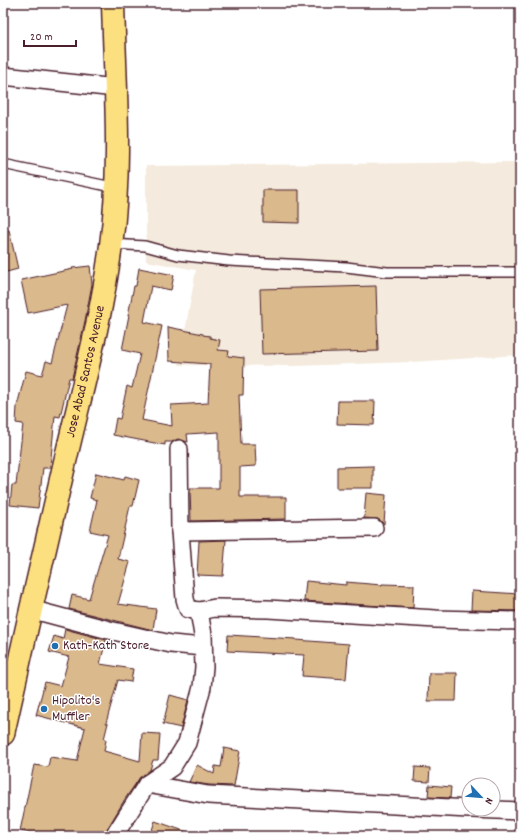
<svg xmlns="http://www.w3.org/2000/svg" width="523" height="839" viewBox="0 0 523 839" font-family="Dekko,sans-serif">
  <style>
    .built { fill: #f4eadd }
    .building { fill: #dab98d; stroke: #4a1f2b }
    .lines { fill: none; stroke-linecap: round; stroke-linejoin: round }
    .lane-casing { stroke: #4a1f2b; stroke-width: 12 }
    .street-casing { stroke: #4a1f2b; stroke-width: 20 }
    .highway-casing { stroke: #4a1f2b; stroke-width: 25 }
    .lane { stroke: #fff; stroke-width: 9 }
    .street { stroke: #fff; stroke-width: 17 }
    .highway { stroke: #fce080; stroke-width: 22 }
    .poi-dot { fill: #1f6fb2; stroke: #fff; stroke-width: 1.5 }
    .labels { text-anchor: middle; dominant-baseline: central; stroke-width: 3; stroke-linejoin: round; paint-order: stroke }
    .street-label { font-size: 14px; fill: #4a1f2b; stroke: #fff }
    .poi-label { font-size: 14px; fill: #4a1f2b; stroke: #fff; text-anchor: start }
  </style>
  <rect width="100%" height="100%" fill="#fff"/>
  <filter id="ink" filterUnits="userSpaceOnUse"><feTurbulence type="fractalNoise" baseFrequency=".025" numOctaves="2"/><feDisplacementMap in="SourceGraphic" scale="8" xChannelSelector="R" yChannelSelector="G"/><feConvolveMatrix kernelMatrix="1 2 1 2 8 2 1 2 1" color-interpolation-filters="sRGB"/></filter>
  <g filter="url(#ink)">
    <!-- built -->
    <path class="built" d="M520 162V355L411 362 293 366 179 365 196 270 146 261V166Z"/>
    <!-- building -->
    <g class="building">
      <path d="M263 190H299V223L263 222Z"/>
      <path d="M9 230 18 269 3 273V231Z"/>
      <path d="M90 266 92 284 85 321 72 378H69L60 417 55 416 50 468H43L38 508 10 505 12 485H16L23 424 16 423 17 406 26 371 42 375 46 361 52 363 67 305 28 313 21 280 73 269 72 268Z"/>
      <path d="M139 268 174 275 171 290 151 286 144 322 162 326 142 420 172 426 171 405 208 403 210 364 169 361 168 327 203 334V335L210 336V338L220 340 218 350 229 351 228 356 244 358 243 395H239L241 444H255L256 466 240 467V497H286V519L191 521 190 488H219V432L187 434 188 442 178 439 172 442H165V445L113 435 116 418 120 419 127 386 132 388 140 354 122 350 129 315H128L134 286H136Z"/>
      <path d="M376 286 378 351 262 354 260 289Z"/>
      <path d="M338 401H375L374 425 337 424Z"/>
      <path d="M373 466V488H337V467Z"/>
      <path d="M96 473 124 480 125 476 139 480 133 506H130L118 559 130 562 118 604 156 609 153 630 69 609 72 595 89 599 108 535 90 531 97 500 90 498Z"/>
      <path d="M366 493 386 495 384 524 378 519 364 518Z"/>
      <path d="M226 540 223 576 197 575 199 541Z"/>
      <path d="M306 581 346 585V582L382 585V584L414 585 413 608 304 601Z"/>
      <path d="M472 591 520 594V611L471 610Z"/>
      <path d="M65 629 106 640 100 664 133 669 131 682 118 680 106 723H108L104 739 106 740 104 751 140 761 142 733 160 734 158 760H153L150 770 139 779 125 799 106 831 104 836H44L20 831 34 765 48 767 50 757 77 761 85 728 36 715 45 682 61 686 69 657 49 652 54 636 63 639Z"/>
      <path d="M228 635 296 639V640L349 644 346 679 302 676 304 655 227 651Z"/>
      <path d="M429 673H457L456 701H428Z"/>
      <path d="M170 695 188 700 181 728 163 724Z"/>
      <path d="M224 748 240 751 234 786 209 785 189 782 197 765 214 774 215 766 221 767Z"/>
      <path d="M415 767 430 768 429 782 414 781Z"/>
      <path d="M429 785 451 787 450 798 428 797Z"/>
      <path d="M155 821 193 834V836H150Z"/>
    </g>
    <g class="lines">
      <defs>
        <g id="lane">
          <path d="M3 164 117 188"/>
          <path d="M111 244 145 246 178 255 229 261 346 267 387 272H520"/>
        </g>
        <g id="street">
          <path d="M3 76 116 88"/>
          <path d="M179 449 180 531 185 599 188 609 199 611 215 608 268 609 436 619 520 621"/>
          <path d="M180 531 374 528"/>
          <path d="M30 609 109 630 171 644 203 647"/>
          <path d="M147 784 208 795 469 809"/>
          <path d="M472 809 520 811"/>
          <path d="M114 836 147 784 172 767 187 743 202 687 204 667 203 635 199 611"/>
        </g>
        <g id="highway">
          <path id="s1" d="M3 734C24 640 45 547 67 453 83 385 102 315 111 245 122 165 115 83 113 3"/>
        </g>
      </defs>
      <!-- lane casing -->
      <use href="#lane" class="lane-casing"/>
      <!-- street casing -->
      <use href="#street" class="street-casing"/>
      <!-- highway casing -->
      <use href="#highway" class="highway-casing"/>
      <!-- lane -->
      <use href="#lane" class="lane"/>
      <!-- street -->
      <use href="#street" class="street"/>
      <!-- highway -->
      <use href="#highway" class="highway"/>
    </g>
  </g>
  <!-- markers -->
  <g class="poi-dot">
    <circle cx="55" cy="646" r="4"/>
    <circle cx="44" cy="709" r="4"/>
  </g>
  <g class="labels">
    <!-- street labels -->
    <g class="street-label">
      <text stroke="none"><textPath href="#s1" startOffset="372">Jose Abad Santos Avenue</textPath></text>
    </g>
    <!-- poi labels -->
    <g class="poi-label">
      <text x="63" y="646">Kath-Kath Store</text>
      <text x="52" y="701">Hipolito's<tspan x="52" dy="16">Muffler</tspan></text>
    </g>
  </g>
  <!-- margin -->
  <rect width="523" height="839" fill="none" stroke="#fff" stroke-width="16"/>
  <rect x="8" y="8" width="507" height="823" fill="none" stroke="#4a1f2b" stroke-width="1.5" filter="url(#ink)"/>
  <!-- north arrow -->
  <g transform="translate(481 797) rotate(116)"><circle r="19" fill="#ffffff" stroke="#b7a5aa"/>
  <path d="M0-3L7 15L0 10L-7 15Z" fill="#1f6fb2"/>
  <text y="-6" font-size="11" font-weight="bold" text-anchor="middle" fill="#4a1f2b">N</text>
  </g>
  <!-- scale -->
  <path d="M24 40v6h52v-6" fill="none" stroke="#4a1f2b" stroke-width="2"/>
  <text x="30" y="40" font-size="12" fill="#4a1f2b" stroke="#ffffff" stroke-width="3" paint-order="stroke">20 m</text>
</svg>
